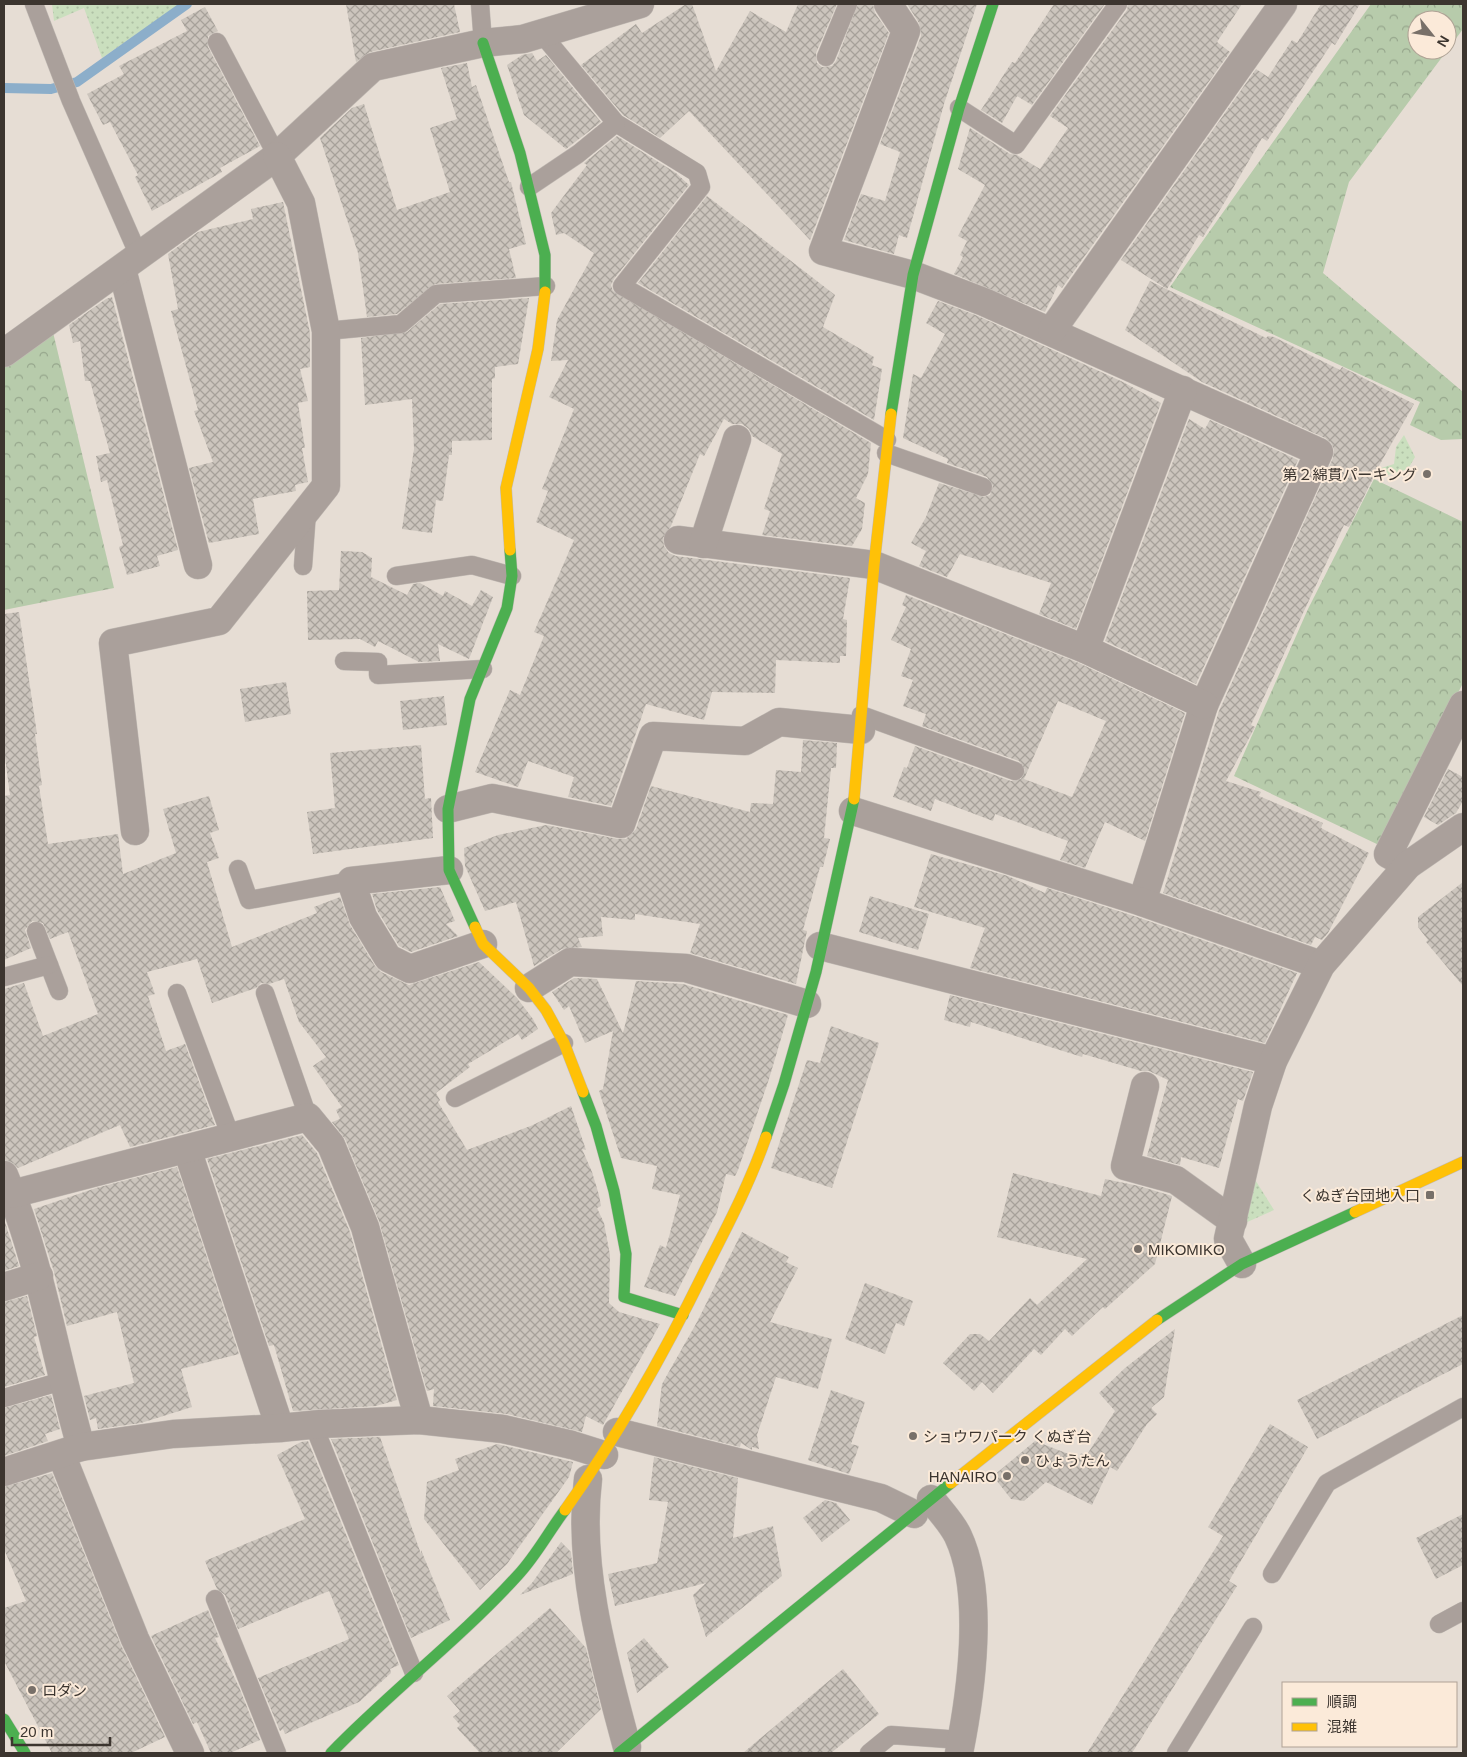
<svg xmlns="http://www.w3.org/2000/svg" width="1467" height="1757" viewBox="0 0 1467 1757" font-family="Arial,'Noto Sans JP',sans-serif">
  <style>
    .grass { fill: url(#grass-dots) }
    .forest { fill: url(#forest-crowns); fill-rule: evenodd }
    .lines { fill: none; stroke-linecap: round; stroke-linejoin: round }
    .stream { stroke: #8caeca; stroke-width: 10 }
    .building { fill: url(#building-cross-hatch); fill-rule: evenodd }
    .lane-casing { stroke: #c2bbb5; stroke-width: 19 }
    .street-casing { stroke: #c2bbb5; stroke-width: 29 }
    .fast-casing { stroke: #c2bbb5; stroke-width: 12 }
    .slow-casing { stroke: #c2bbb5; stroke-width: 12 }
    .lane { stroke: #aaa09b; stroke-width: 18 }
    .street { stroke: #aaa09b; stroke-width: 28 }
    .fast { stroke: #4caf50; stroke-width: 11 }
    .slow { stroke: #ffc107; stroke-width: 11 }
    .poi-dot { fill: #787069; stroke: #fbead9; stroke-width: 2 }
    .labels { text-anchor: middle; dominant-baseline: central; stroke-width: 4; stroke-linejoin: round; paint-order: stroke }
    .poi-label { font-size: 15px; fill: #3c352f; stroke: #fbead9; text-anchor: start }
  </style>
  <defs>
    <pattern id="grass-dots" width="8" height="8" patternUnits="userSpaceOnUse" patternTransform="scale(1.25)"><rect width="8" height="8" fill="#cadfbe"/><path d="M2 2h.1M6 6h.1" fill="none" stroke="#aec0a4" stroke-width="1.8" stroke-linecap="round"/></pattern>
    <pattern id="forest-crowns" width="20" height="18" patternUnits="userSpaceOnUse" patternTransform="scale(1.25)"><rect width="20" height="18" fill="#b7cbab"/><path d="M2 6a3 3 0 1 1 6 0M12 15a3 3 0 1 1 6 0" fill="none" stroke="#96a68c"/></pattern>
    <pattern id="building-cross-hatch" width="8" height="8" patternUnits="userSpaceOnUse" patternTransform="scale(1.25)"><rect width="8" height="8" fill="#ccc5bd"/><path d="M0 0l8 8M0 8l8-8" fill="none" stroke="#a7a19a"/></pattern>
  </defs>
  <rect width="100%" height="100%" fill="#e6ddd4"/>
  <!-- grass -->
  <g class="grass">
    <path d="M52 4H180L102 58 84 8 54 21Z"/>
    <path d="M1404 435 1415 457 1408 469 1374 479 1381 468 1394 464 1396 447Z"/>
    <path d="M1254 1178 1274 1210 1245 1223Z"/>
  </g>
  <!-- forest -->
  <g class="forest">
    <path d="M1371 4H1463V29L1349 182 1323 273 1463 392V439L1441 440 1410 425 1420 402 1170 287ZM1417 20H1447V50H1417Z"/>
    <path d="M52 328 114 588 4 610V366Z"/>
    <path d="M1374 479 1463 522V683L1381 846 1234 776 1308 609Z"/>
  </g>
  <g class="lines">
    <!-- stream -->
    <path class="stream" d="M4 88 51 89 77 82 187 4"/>
  </g>
  <!-- building -->
  <g class="building">
    <path d="M346 4H454L460 32 370 52 356 62Z"/>
    <path d="M686 4H692L716 71 750 11 786 32 798 4H837L816 53 817 63 822 67 832 66 836 61 858 4H873L875 13 889 33 810 240 689 111 660 138 623 115 581 65 636 24 642 33Z"/>
    <path d="M907 4H977L944 104 907 238 899 235 894 254 844 240 861 194 885 201 900 152 880 144 921 36 919 23Z"/>
    <path d="M1054 4H1105L1032 105 1017 96 1002 123 981 110 1012 62 1015 63Z"/>
    <path d="M1128 4H1242L1217 42 1230 52 1062 288 1058 285 1045 312 954 274 963 257 960 255 967 241 958 236 985 185 958 169 970 128 1010 154 1017 155 1040 169 1068 128 1050 116 1127 10Z"/>
    <path d="M1321 4H1360L1335 45 1332 43 1267 141 1262 138 1226 200 1203 237 1199 235 1167 289 1121 260 1256 69 1268 77 1292 40 1297 43Z"/>
    <path d="M205 7 218 31 208 36V47L260 146 220 168 222 172 152 211 135 177 138 175 110 122 103 125 87 94 124 74 119 66 187 31 181 20Z"/>
    <path d="M532 53 537 61 546 55 601 122 566 149 524 115 507 65 522 55Z"/>
    <path d="M467 63 472 87 476 85 509 182H511L526 244 509 249 516 278 435 284 397 314 367 317 358 253 320 138 352 108 364 104 397 210 450 192 430 128 457 119 441 68Z"/>
    <path d="M617 136 676 173 689 185 614 279 611 285 613 291 871 443 868 474 856 498 865 503 862 529 852 546 762 535 770 511 764 509 782 454 752 436 749 429 742 424H732L724 419 704 456 700 454 671 526 663 538 664 546 669 553 676 556 850 578 843 619 847 620 846 656H840V663L776 660 775 693 712 692 704 720 646 704 611 806 568 797 574 777 528 761 518 787 475 772 510 690 520 695 544 636 534 632 574 540 536 522 548 491 542 489 574 409 549 397 568 360 551 361 557 320 594 253 564 233 556 235 551 213 587 165 584 163Z"/>
    <path d="M707 196 835 295 823 327 874 357 872 365 882 369 874 420 638 283Z"/>
    <path d="M283 202 310 333V367L300 369 308 401 298 403 305 448H302L308 482 295 485 296 491 253 499 259 534 209 543 189 468 213 462 194 411 198 410 171 311 178 309 168 254 198 232 253 219 251 209Z"/>
    <path d="M1150 281 1266 338 1268 336 1274 337 1340 370 1342 367 1414 404 1380 464 1349 527 1344 525 1251 725 1255 727 1226 781 1261 792 1259 796 1323 823 1321 828 1369 853 1328 933 1322 940 1315 937 1311 945 1163 893 1219 711 1333 458 1334 450 1331 443 1325 438 1202 382 1125 330Z"/>
    <path d="M112 297 178 550 157 556 160 566 127 575 119 547 123 545 107 480 101 482 96 456 110 453 90 381H85L80 341 73 343 69 325 106 299Z"/>
    <path d="M529 298 518 364 495 367V378L492 379V440L452 441V455H449L443 501 436 500 432 533 402 529 414 449 412 399 365 405 361 338 407 332 440 304Z"/>
    <path d="M938 301 978 316 1123 382 1161 403 1076 629 1039 614 1051 583 960 554 947 577 919 566 926 551 911 543 926 517 939 483 984 497 990 495 993 486 987 477 947 463 948 459 903 438 913 374 921 378 945 334 926 323Z"/>
    <path d="M1189 419 1205 429 1210 420 1298 460 1196 684 1105 641Z"/>
    <path d="M341 551 362 552 372 558 371 577 407 595 413 584 420 583 443 596 445 591 472 606 481 590 493 597 469 659 438 644 440 661 419 662 378 641 375 647 360 639 308 640 307 591 339 590Z"/>
    <path d="M906 595 1079 663 1185 713 1145 841 1105 822 1085 868 1060 860 1068 841 995 814 993 821 935 799 931 811 893 797 904 767 907 768 915 746 1011 781 1021 779 1025 770 1019 761 922 726 926 714 903 706 913 680 901 676 911 649 891 640 906 607 902 605ZM1058 701 1106 721 1072 797 1024 779Z"/>
    <path d="M19 612 37 734H35L42 785 39 786 48 844 118 834 123 874 176 853 163 809 209 796 219 830 210 833 219 858 207 862 232 947 317 913 314 907 340 897 350 925 375 966 381 972 409 985 479 962 517 998 533 1019 538 1029 522 1040 518 1034 468 1064 470 1067 436 1093 440 1100 438 1102 467 1150 533 1125 571 1106 586 1150 582 1149 592 1172 599 1195 601 1206 597 1208 604 1223 610 1255 609 1303 619 1312 660 1324 603 1425 586 1416 582 1432 507 1414 433 1406 434 1389 427 1391 379 1221 345 1139 332 1122 340 1119 336 1110 342 1107 313 1066 326 1057 299 1022 284 979 269 984 261 983 256 988 212 1003 197 959 147 972 155 994 148 996 166 1051 185 1044 215 1125 130 1147 120 1125 18 1168 13 1163 4 1160V989L24 983 43 1036 98 1014 68 932 50 939 43 923 32 921 25 930 31 948 4 960V796L10 795 4 750V614Z"/>
    <path d="M286 682 291 714 245 722 240 689Z"/>
    <path d="M444 696 447 725 403 730 400 701Z"/>
    <path d="M803 740 837 743 836 768H831L824 838 830 839 823 867H820L803 930 807 931 796 984 690 953 700 924 635 914V920L601 917 603 936 578 938 582 947 562 949 534 966 516 902 485 911 465 866 464 848 498 835 546 825 618 839H626L636 829 651 786 750 812 751 803 773 804 776 770 801 772Z"/>
    <path d="M421 745 425 799 431 798 433 838 313 854 307 812 335 808 330 753Z"/>
    <path d="M1448 769 1463 777V801L1456 813 1438 825 1424 817Z"/>
    <path d="M931 854 1008 876 1045 893 1047 888 1137 917 1297 973 1265 1043 970 968 985 928 914 907Z"/>
    <path d="M1463 882V986L1426 942 1428 940 1418 927V917Z"/>
    <path d="M440 887 455 921 446 924 458 936 411 952 399 946 377 910 372 894Z"/>
    <path d="M870 896 929 914 918 950 859 932Z"/>
    <path d="M574 978 597 979 623 1033 636 981 683 984 788 1015 769 1079 738 1170 735 1176 726 1174 717 1212 675 1296 644 1287 660 1245 666 1248 680 1195 652 1189 657 1166 621 1158 599 1091 603 1089 613 1031 585 1043 569 1006 564 1010 552 992Z"/>
    <path d="M950 995 1253 1072 1243 1101 1238 1099 1219 1168 1181 1157 1180 1165 1147 1156 1168 1080 1149 1071H1141L1083 1054 1082 1057 971 1022 970 1027 944 1020Z"/>
    <path d="M831 1026 879 1043 832 1188 771 1168 807 1060 820 1063Z"/>
    <path d="M302 1135 317 1153 350 1232 397 1400 376 1406 293 1411 274 1345 269 1346 207 1159Z"/>
    <path d="M177 1167 239 1354 181 1369 192 1407 141 1423 98 1429 96 1418 90 1420 84 1396 134 1383 117 1312 67 1326 54 1272 34 1209 96 1188Z"/>
    <path d="M1013 1173 1101 1196 1105 1179 1139 1186 1172 1196 1155 1264 1105 1309 1103 1307 1072 1336 1065 1329 1041 1355 1034 1349 993 1393 982 1382 974 1391 943 1363 970 1334H980L989 1341 1030 1298 1037 1305 1087 1259 997 1237Z"/>
    <path d="M4 1219 19 1266 4 1271Z"/>
    <path d="M742 1232 789 1257 786 1262 798 1268 770 1322 832 1339 818 1389 776 1377 757 1435 759 1449 752 1447V1450L741 1443 740 1447 657 1426 662 1384 697 1322Z"/>
    <path d="M865 1283 913 1301 904 1326 896 1323 885 1354 845 1339Z"/>
    <path d="M27 1296 37 1336 34 1337 45 1375 4 1387V1302Z"/>
    <path d="M1463 1315V1364L1317 1439 1297 1400Z"/>
    <path d="M1175 1329 1164 1397 1151 1408 1157 1414 1147 1424 1117 1471 1110 1467 1092 1505 1046 1482 1024 1501 1011 1499 993 1476 1035 1441 1079 1458 1081 1453 1086 1456 1115 1411 1099 1393 1125 1368Z"/>
    <path d="M831 1390 865 1402 851 1444 859 1446 849 1474 808 1460Z"/>
    <path d="M51 1395 60 1429 45 1434 48 1441 4 1456V1408Z"/>
    <path d="M1270 1424 1308 1447 1229 1581 1237 1586 1132 1753H1087L1223 1536 1208 1527Z"/>
    <path d="M380 1437 421 1554V1550L450 1620 411 1638 331 1439Z"/>
    <path d="M308 1441 399 1665 390 1669 391 1673 359 1702 285 1734 283 1729 280 1731 258 1678 349 1639 329 1591 238 1629 225 1595 217 1589 205 1561 305 1519 277 1455 301 1442Z"/>
    <path d="M497 1444 573 1462 569 1477 507 1564 480 1590 424 1519 427 1482 459 1470 455 1459Z"/>
    <path d="M654 1457 738 1478 733 1538 773 1526 782 1576 706 1637 693 1595 706 1583 615 1606 608 1574 657 1563 668 1502 649 1500Z"/>
    <path d="M52 1473 121 1645 165 1737 131 1753H52L4 1661V1608L26 1601 4 1549V1487Z"/>
    <path d="M825 1500 836 1503 850 1520 822 1542 803 1518Z"/>
    <path d="M1463 1514V1565L1436 1579 1416 1538Z"/>
    <path d="M561 1542 571 1552 573 1574 520 1595 532 1583Z"/>
    <path d="M550 1608 586 1648 601 1709 556 1753H480L457 1728 460 1725 453 1717 460 1711 447 1696Z"/>
    <path d="M208 1610 219 1637 215 1638 239 1687 260 1740 230 1753H211L197 1722 193 1724 151 1636Z"/>
    <path d="M644 1638 669 1667 637 1693 627 1653Z"/>
    <path d="M843 1669 879 1714 831 1753H743Z"/>
  </g>
  <g class="lines">
    <defs>
      <g id="lane">
        <path d="M34 4 71 101 139 256"/>
        <path d="M480 4 483 43"/>
        <path d="M541 33 616 123 697 173 701 187 622 286 887 440"/>
        <path d="M217 42 277 156"/>
        <path d="M826 57 848 4"/>
        <path d="M959 108 1016 145 1118 4"/>
        <path d="M529 187 578 154 616 123"/>
        <path d="M326 331 401 324 436 294 546 286"/>
        <path d="M886 453 983 487"/>
        <path d="M303 566 307 512"/>
        <path d="M396 576 472 565 512 576"/>
        <path d="M344 661 378 662V675L483 669"/>
        <path d="M861 715 1015 771"/>
        <path d="M238 869 249 900 351 881"/>
        <path d="M36 931 59 991"/>
        <path d="M4 977 49 965"/>
        <path d="M177 993 231 1137"/>
        <path d="M265 993 308 1117"/>
        <path d="M455 1098 564 1043"/>
        <path d="M4 1398 62 1381"/>
        <path d="M313 1424 414 1673"/>
        <path d="M1272 1574 1327 1483 1463 1407"/>
        <path d="M215 1599 277 1753"/>
        <path d="M1439 1624 1463 1611"/>
        <path d="M869 1753 891 1735 961 1740"/>
        <path d="M1176 1753 1253 1627"/>
      </g>
      <g id="street">
        <path d="M888 4 906 31 823 251 913 275 984 302 1319 452 1204 705 1142 902"/>
        <path d="M122 269 198 565"/>
        <path d="M1052 330 1283 4"/>
        <path d="M4 353 277 156 373 67 483 43 523 39 640 4"/>
        <path d="M678 540 874 565 1085 649 1204 705"/>
        <path d="M703 544 737 439"/>
        <path d="M1085 649 1183 390"/>
        <path d="M448 809 492 798 621 824 653 736 745 741 779 722 861 730"/>
        <path d="M853 811 1142 902 1321 965"/>
        <path d="M135 831 113 643 219 621 326 486V331L301 203 277 156"/>
        <path d="M1408 865 1388 854 1463 705"/>
        <path d="M449 870 351 881 363 917 388 958 410 969 483 944"/>
        <path d="M820 946 1273 1061"/>
        <path d="M529 988 570 962 686 968 807 1004"/>
        <path d="M1145 1086 1125 1166 1176 1180 1233 1221"/>
        <path d="M187 1149 280 1428"/>
        <path d="M4 1175C41 1262 55 1357 81 1447"/>
        <path d="M12 1194 308 1117 331 1145 365 1227 419 1420"/>
        <path d="M1242 1264 1228 1239 1258 1106 1273 1061 1321 965 1408 865 1463 827"/>
        <path d="M4 1287 39 1276"/>
        <path d="M617 1432 881 1498 914 1514"/>
        <path d="M61 1454 135 1639 190 1753"/>
        <path d="M4 1472 81 1447 173 1434 280 1428 320 1424 419 1420 503 1429 572 1445 604 1455"/>
        <path d="M588 1479C577 1568 604 1661 627 1747"/>
        <path d="M931 1499C940 1511 952 1523 958 1536 985 1593 971 1693 959 1753"/>
      </g>
      <g id="fast">
        <path d="M483 43 520 153 545 255V292"/>
        <path d="M891 414 913 275 959 108 993 4"/>
        <path d="M475 927 449 870 448 809 470 699 507 608 512 576 510 550"/>
        <path d="M583 1092 596 1126 614 1191 626 1254 624 1297 683 1315"/>
        <path d="M766 1137 784 1084 816 972 854 799"/>
        <path d="M1157 1320 1242 1264 1355 1212"/>
        <path d="M4 1719 25 1753"/>
        <path d="M331 1753C391 1691 460 1639 518 1575 536 1556 549 1531 565 1510"/>
        <path d="M619 1753 951 1483"/>
      </g>
      <g id="slow">
        <path d="M510 550 506 488 538 349 545 292"/>
        <path d="M854 799 874 565 891 414"/>
        <path d="M475 927 483 944 529 988 546 1010 564 1043 583 1092"/>
        <path d="M1355 1212 1463 1162"/>
        <path d="M951 1483 1157 1320"/>
        <path d="M565 1510C619 1434 665 1352 706 1268 728 1225 750 1183 766 1137"/>
      </g>
    </defs>
    <!-- lane casing -->
    <use href="#lane" class="lane-casing"/>
    <!-- street casing -->
    <use href="#street" class="street-casing"/>
    <!-- fast casing -->
    <use href="#fast" class="fast-casing"/>
    <!-- slow casing -->
    <use href="#slow" class="slow-casing"/>
    <!-- lane -->
    <use href="#lane" class="lane"/>
    <!-- street -->
    <use href="#street" class="street"/>
    <!-- fast -->
    <use href="#fast" class="fast"/>
    <!-- slow -->
    <use href="#slow" class="slow"/>
  </g>
  <!-- markers -->
  <g class="poi-dot">
    <circle cx="1427" cy="474" r="5"/>
    <rect x="1425" y="1190" width="10" height="10" rx="2.5"/>
    <circle cx="1138" cy="1249" r="5"/>
    <circle cx="913" cy="1436" r="5"/>
    <circle cx="1025" cy="1460" r="5"/>
    <circle cx="1007" cy="1476" r="5"/>
    <circle cx="32" cy="1690" r="5"/>
  </g>
  <g class="labels">
    <!-- poi labels -->
    <g class="poi-label">
      <text x="1417" y="474" text-anchor="end">第２綿貫パーキング</text>
      <text x="1420" y="1195" text-anchor="end">くぬぎ台団地入口</text>
      <text x="1148" y="1249">MIKOMIKO</text>
      <text x="923" y="1436">ショウワパーク くぬぎ台</text>
      <text x="1035" y="1460">ひょうたん</text>
      <text x="997" y="1476" text-anchor="end">HANAIRO</text>
      <text x="42" y="1690">ロダン</text>
    </g>
  </g>
  <!-- border -->
  <rect width="1467" height="1757" fill="none" stroke="#3c352f" stroke-width="10"/>
  <!-- legend -->
  <rect x="1282" y="1682" width="175" height="65" fill="#fbead9" stroke="#afa295"/>
  <rect x="1292" y="1698" width="25" height="8" fill="#4caf50" stroke="#afa295"/>
  <text x="1327" y="1707" font-size="15" fill="#3c352f">順調</text>
  <rect x="1292" y="1723" width="25" height="8" fill="#ffc107" stroke="#afa295"/>
  <text x="1327" y="1732" font-size="15" fill="#3c352f">混雑</text>
  <!-- north arrow -->
  <g transform="translate(1432 35) rotate(120)"><circle r="24" fill="#fbead9" stroke="#afa295"/>
  <path d="M0-4L9 19L0 12L-9 19Z" fill="#787069"/>
  <text y="-8" font-size="14" font-weight="bold" text-anchor="middle" fill="#3c352f">N</text>
  </g>
  <!-- scale -->
  <path d="M12 1737v8h98v-8" fill="none" stroke="#3c352f" stroke-width="2.5"/>
  <text x="20" y="1737" font-size="15" fill="#3c352f" stroke="#fbead9" stroke-width="4" paint-order="stroke">20 m</text>
</svg>
